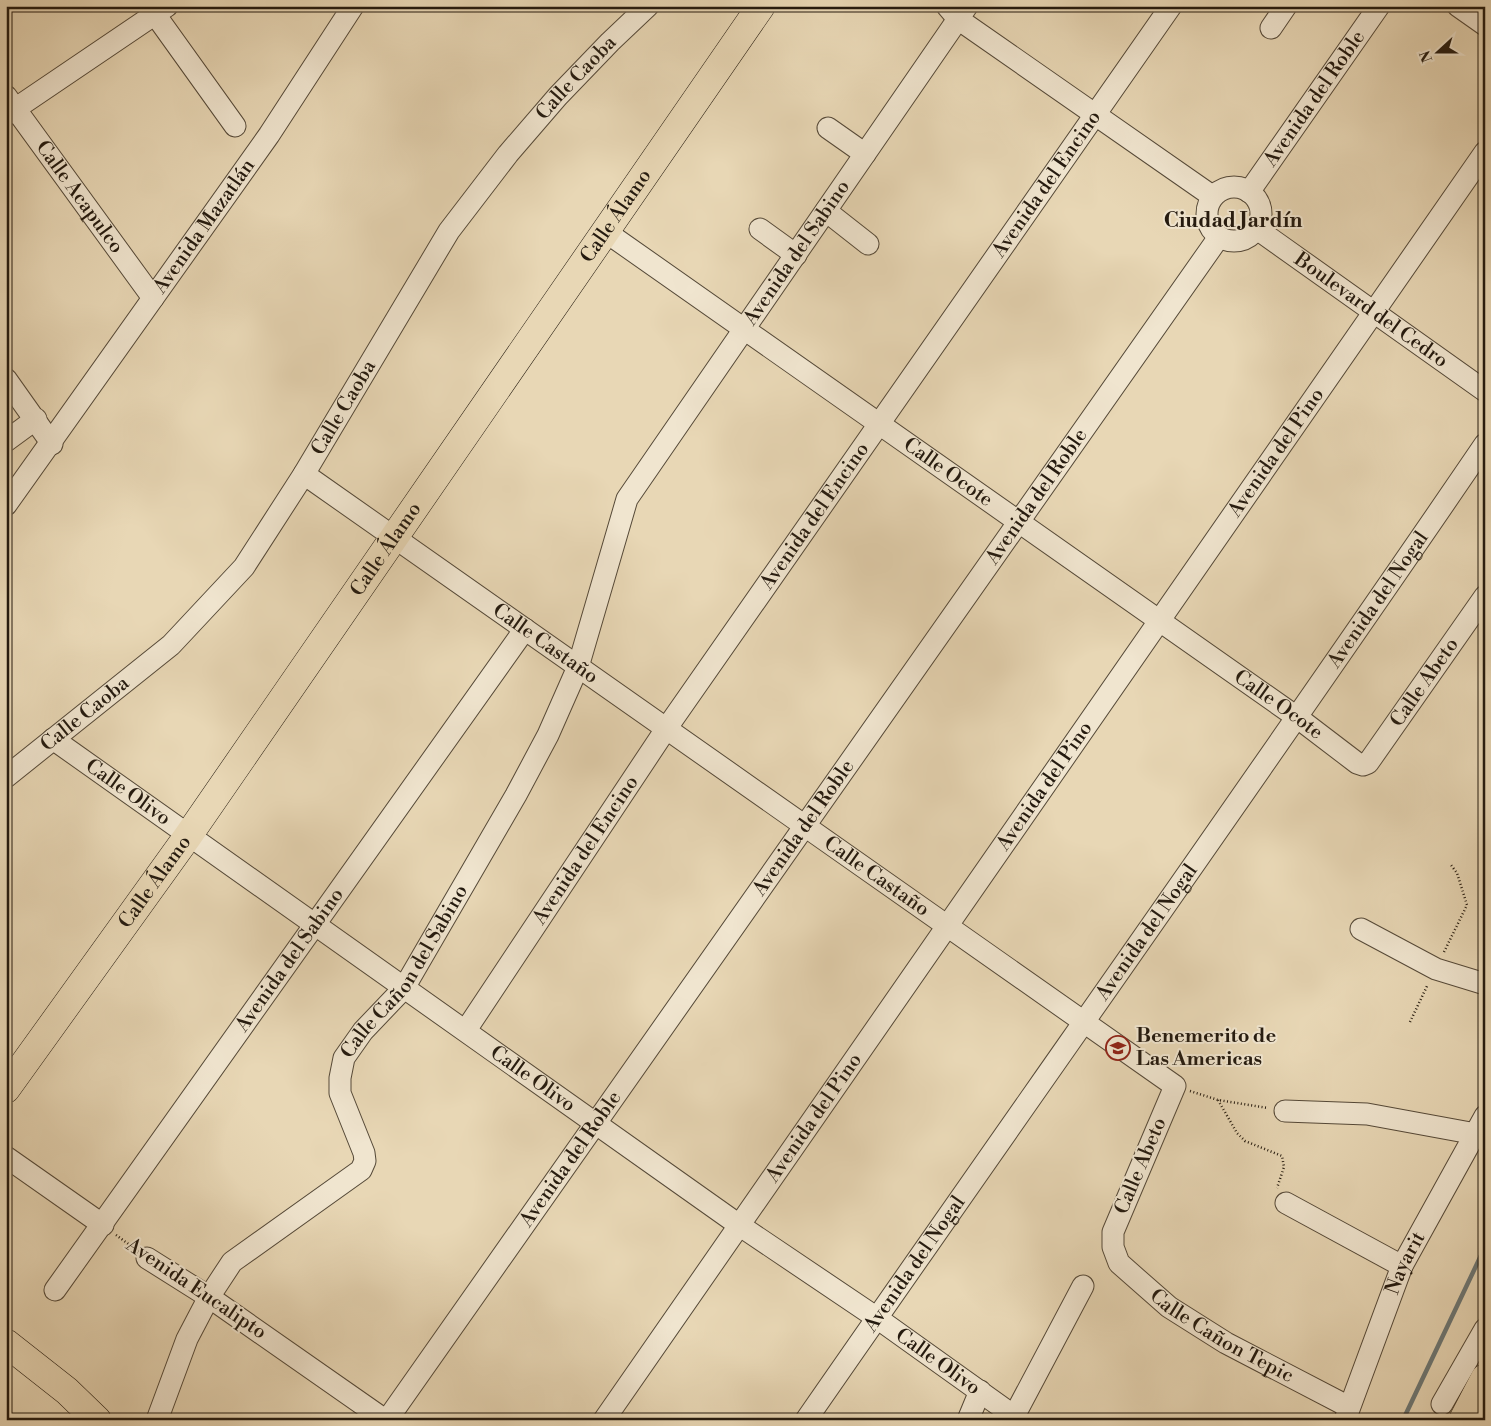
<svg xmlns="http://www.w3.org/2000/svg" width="1491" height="1426" viewBox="0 0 1491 1426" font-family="'Libre Bodoni',serif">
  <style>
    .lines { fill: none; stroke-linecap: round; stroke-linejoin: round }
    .stream { stroke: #6d7876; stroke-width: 4.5 }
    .minor-casing { stroke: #554938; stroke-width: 23 }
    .major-casing { stroke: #241a0f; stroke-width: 29 }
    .highway-casing { stroke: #241a0f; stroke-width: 29 }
    .path { stroke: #241a0f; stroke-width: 2.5; stroke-dasharray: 1 2.5; stroke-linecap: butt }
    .minor { stroke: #f0e5cf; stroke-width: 21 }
    .major { stroke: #e8d7b5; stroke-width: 28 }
    .highway { stroke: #e8d7b5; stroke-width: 28 }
    .labels { text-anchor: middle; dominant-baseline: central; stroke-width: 4; stroke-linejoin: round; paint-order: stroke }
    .street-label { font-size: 20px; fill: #241a0f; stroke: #f0e5cf }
    .poi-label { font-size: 20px; font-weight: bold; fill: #241a0f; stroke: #f0e5cf; text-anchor: start }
    .neighbourhood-label { font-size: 21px; font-weight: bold; fill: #241a0f; stroke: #f0e5cf }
  </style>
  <rect width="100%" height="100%" fill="#e8d7b5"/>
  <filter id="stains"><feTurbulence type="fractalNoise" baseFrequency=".004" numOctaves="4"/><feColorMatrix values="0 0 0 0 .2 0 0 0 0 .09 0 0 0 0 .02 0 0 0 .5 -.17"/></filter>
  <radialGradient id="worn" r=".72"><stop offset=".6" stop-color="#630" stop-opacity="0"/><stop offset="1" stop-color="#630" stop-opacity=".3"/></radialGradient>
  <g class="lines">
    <!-- stream -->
    <path class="stream" d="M1403 1420 1485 1247"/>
    <defs>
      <g id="minor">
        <path d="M149 6 235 126"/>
        <path d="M947 6 958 19 1212 196"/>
        <path d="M1458 6 1485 25"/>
        <path d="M1271 28 1286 6"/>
        <path id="s1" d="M6 96 153 298"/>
        <path d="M6 115 167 6"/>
        <path d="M828 128 865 154"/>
        <circle cx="1234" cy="214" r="27"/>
        <path id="s2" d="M1249 192 1379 6"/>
        <path d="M826 211 868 244"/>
        <path d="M760 229 796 255"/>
        <path id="s3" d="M1257 229 1485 391"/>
        <path id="s4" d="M606 232 1298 718 1357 763 1363 765 1368 763 1485 596"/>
        <path d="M6 379 52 444"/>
        <path d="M6 441 36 419"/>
        <path id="s5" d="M304 474 1175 1086 1113 1232V1247L1119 1263 1169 1307 1226 1343 1349 1407"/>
        <path id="s6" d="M6 505 269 135 353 6"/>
        <path id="s7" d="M53 739 739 1225 877 1318 1014 1416"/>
        <path id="s8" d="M6 777 171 645 244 567 304 474 449 231 508 154 558 96 610 42 648 6"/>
        <path d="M1361 929 1436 969 1485 984"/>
        <path id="s9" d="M466 1030 666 729 1171 6"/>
        <path d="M1285 1111 1367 1114 1476 1134"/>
        <path d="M6 1157 103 1225"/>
        <path d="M1286 1203 1402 1266"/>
        <path d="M147 1258 209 1297 385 1420"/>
        <path id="s10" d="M55 1290 525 629"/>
        <path d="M1442 1404 1485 1329"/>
        <path id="s11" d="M157 1420 187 1339 209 1297 232 1262 361 1170 365 1161 364 1153 340 1093V1078L344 1058 363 1031 404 988 516 795 548 735 578 667 627 499 967 6"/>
        <path id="s12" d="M387 1420 1219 237"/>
        <path id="s13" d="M604 1420 1485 152"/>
        <path id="s14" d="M806 1420C1032 1094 1262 771 1485 444"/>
        <path d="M968 1420 980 1391"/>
        <path d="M1012 1420 1083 1286"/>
        <path id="s15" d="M1345 1420 1402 1266 1485 1116"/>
      </g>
      <g id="major">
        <path id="s16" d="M6 1089 188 836 761 6"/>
        <path d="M6 1343 67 1391 97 1420"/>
      </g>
      <path id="highway" d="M1463 1420 1485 1378"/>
    </defs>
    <!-- minor casing -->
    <use href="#minor" class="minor-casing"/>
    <!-- major casing -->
    <use href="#major" class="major-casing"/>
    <!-- highway casing -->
    <use href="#highway" class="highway-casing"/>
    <!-- path -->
    <g class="path">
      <path d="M1444 952 1467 905 1457 873 1451 865"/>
      <path d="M1410 1022 1428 984"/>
      <path d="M1190 1091 1218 1100 1268 1108"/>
      <path d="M1218 1100 1237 1133 1245 1141 1282 1156 1284 1167 1277 1188"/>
      <path d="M116 1235 134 1248"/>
    </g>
    <!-- minor -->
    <use href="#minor" class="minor"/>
    <!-- major -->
    <use href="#major" class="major"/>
    <!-- highway -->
    <use href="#highway" class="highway"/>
  </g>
  <!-- icons -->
  <defs>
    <symbol id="school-ring" viewBox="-11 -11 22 22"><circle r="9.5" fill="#f0e5cf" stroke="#8f2418" stroke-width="1.5"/><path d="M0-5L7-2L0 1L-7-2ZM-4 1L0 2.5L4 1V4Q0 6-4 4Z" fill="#8f2418"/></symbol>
  </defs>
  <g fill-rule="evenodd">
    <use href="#school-ring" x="1104" y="1034" width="28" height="28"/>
  </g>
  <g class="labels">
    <!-- street labels -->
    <g class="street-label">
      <text stroke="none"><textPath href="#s8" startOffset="911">Calle Caoba</textPath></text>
      <text stroke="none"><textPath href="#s2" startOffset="114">Avenida del Roble</textPath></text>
      <text stroke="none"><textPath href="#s9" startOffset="1026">Avenida del Encino</textPath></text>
      <text stroke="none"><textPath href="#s1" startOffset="125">Calle Acapulco</textPath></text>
      <text stroke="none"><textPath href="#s16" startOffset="1065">Calle Álamo</textPath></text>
      <text stroke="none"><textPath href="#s6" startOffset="342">Avenida Mazatlán</textPath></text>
      <text stroke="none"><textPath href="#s11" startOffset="1384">Avenida del Sabino</textPath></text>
      <text stroke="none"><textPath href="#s3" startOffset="140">Boulevard del Cedro</textPath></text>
      <text stroke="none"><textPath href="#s8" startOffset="506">Calle Caoba</textPath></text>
      <text stroke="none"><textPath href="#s13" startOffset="1178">Avenida del Pino</textPath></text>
      <text stroke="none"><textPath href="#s4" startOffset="418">Calle Ocote</textPath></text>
      <text stroke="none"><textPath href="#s12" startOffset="1129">Avenida del Roble</textPath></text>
      <text stroke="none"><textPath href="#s9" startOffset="621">Avenida del Encino</textPath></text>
      <text stroke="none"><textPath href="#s16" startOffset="660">Calle Álamo</textPath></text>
      <text stroke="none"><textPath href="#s14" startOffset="1000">Avenida del Nogal</textPath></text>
      <text stroke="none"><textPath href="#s5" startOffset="295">Calle Castaño</textPath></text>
      <text stroke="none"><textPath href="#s4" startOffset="1030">Calle Abeto</textPath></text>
      <text stroke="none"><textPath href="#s4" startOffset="822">Calle Ocote</textPath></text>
      <text stroke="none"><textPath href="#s8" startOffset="101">Calle Caoba</textPath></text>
      <text stroke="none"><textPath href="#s13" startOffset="772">Avenida del Pino</textPath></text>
      <text stroke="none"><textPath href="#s7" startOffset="92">Calle Olivo</textPath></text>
      <text stroke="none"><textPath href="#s12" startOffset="724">Avenida del Roble</textPath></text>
      <text stroke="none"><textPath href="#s9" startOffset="216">Avenida del Encino</textPath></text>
      <text stroke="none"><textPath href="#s5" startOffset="700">Calle Castaño</textPath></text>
      <text stroke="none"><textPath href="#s16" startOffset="255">Calle Álamo</textPath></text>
      <text stroke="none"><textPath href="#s14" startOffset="595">Avenida del Nogal</textPath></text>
      <text stroke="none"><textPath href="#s10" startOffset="405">Avenida del Sabino</textPath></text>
      <text stroke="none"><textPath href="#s11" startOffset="558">Calle Cañon del Sabino</textPath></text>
      <text stroke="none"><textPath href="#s7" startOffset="588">Calle Olivo</textPath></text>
      <text stroke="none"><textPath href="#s13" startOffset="368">Avenida del Pino</textPath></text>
      <text stroke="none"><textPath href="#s12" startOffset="319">Avenida del Roble</textPath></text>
      <text transform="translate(1141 1166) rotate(-67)">Calle Abeto</text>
      <text stroke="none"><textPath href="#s14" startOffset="190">Avenida del Nogal</textPath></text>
      <text stroke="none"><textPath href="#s15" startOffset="168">Nayarit</textPath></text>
      <text transform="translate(196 1289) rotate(34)">Avenida Eucalipto</text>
      <text stroke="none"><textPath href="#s5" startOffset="1382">Calle Cañon Tepic</textPath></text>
      <text stroke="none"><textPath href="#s7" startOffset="1082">Calle Olivo</textPath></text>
    </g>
    <!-- poi labels -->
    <g class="poi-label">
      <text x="1136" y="1036">Benemerito de<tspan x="1136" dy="23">Las Americas</tspan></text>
    </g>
    <!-- neighbourhood labels -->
    <g class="neighbourhood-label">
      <text x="1233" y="221">Ciudad Jardín</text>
    </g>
  </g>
  <!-- margin -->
  <rect width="1491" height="1426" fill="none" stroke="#e8d7b5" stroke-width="25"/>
  <rect x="8" y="8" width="1476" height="1411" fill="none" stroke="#241a0f" stroke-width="2.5"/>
  <rect x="12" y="12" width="1466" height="1401" fill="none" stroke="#241a0f"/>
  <!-- north arrow -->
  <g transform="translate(1438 52) rotate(249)" stroke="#f0e5cf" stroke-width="4" paint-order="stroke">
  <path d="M0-4L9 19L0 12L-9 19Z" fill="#241a0f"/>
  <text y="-8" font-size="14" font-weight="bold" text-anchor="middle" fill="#241a0f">N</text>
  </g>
  <rect width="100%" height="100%" filter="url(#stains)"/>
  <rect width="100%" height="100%" fill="url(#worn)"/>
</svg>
